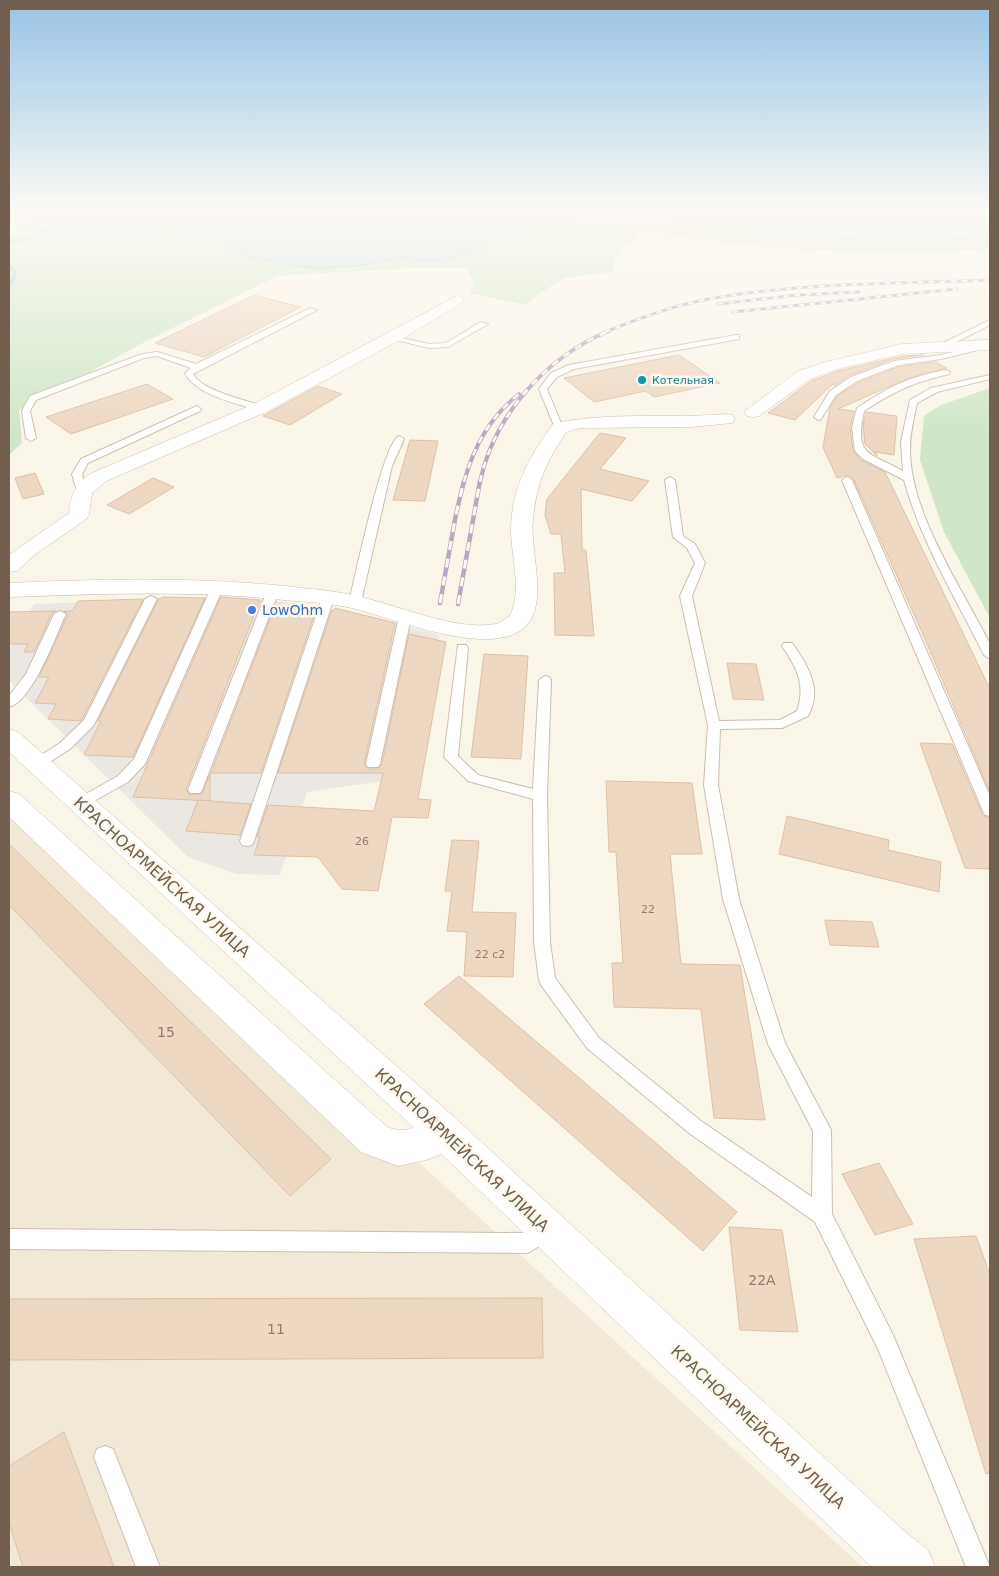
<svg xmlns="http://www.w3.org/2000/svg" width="999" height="1576" viewBox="0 0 999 1576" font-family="'DejaVu Sans',sans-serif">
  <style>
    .residential { fill: #f1e8d8 }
    .industrial { fill: #ebe7e2 }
    .green { fill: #d1e6c9 }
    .water { fill: #bfd9e2; stroke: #a7c7d2 }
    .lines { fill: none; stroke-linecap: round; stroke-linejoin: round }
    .stream { stroke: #a7c7d2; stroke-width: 4 }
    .building { fill: #edd8c3; stroke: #ddc1a6 }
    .lane-casing { stroke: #cbbeb0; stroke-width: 2 }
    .street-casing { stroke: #cbbeb0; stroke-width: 1 }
    .secondary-casing { stroke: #cdbfae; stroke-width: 1 }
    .lane { fill: #fff; fill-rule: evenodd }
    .street { fill: #fff; fill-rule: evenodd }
    .secondary { fill: #fff; fill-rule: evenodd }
    .rail-far2-casing { stroke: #b9a8c3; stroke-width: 3 }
    .rail-far1-casing { stroke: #b9a8c3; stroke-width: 4 }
    .rail-casing { stroke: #b9a8c3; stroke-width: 4.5 }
    .rail-far2 { stroke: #fdf9ef; stroke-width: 2; stroke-dasharray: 5.5; stroke-linecap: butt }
    .rail-far1 { stroke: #fdf9ef; stroke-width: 2.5; stroke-dasharray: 7; stroke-linecap: butt }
    .rail { stroke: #fdf9ef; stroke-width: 3; stroke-dasharray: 9; stroke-linecap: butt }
    .culture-dot { fill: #0f9aa8; stroke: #fdf9ef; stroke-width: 2 }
    .shop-dot { fill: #3f7fe0; stroke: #fdf9ef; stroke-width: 2 }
    .labels { text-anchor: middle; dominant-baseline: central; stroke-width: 5; stroke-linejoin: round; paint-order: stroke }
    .far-culture-label { font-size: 11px; fill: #0d838f; stroke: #fdf9ef; text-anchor: start }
    .number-label { font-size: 11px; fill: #917d6c }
    .shop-label { font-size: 14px; fill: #366cbe; stroke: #fdf9ef; text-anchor: start }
    .near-number-label { font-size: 14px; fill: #917d6c }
    .near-street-label { font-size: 16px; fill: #725f4f; stroke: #fdf9ef }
  </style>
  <rect width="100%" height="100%" fill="#faf5e9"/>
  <!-- residential -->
  <path class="residential" d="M9 789 863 1567H9Z"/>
  <!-- industrial -->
  <path class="industrial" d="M223 597 270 600 375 617 439 635 409 777 307 792 280 875 236 874 188 857 9 681V650L34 604Z"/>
  <!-- green -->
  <g class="green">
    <path d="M9 213H25V217L86 233 126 236 163 229 209 232 224 237 228 248 250 257 296 267 360 266 397 259 438 261 492 236 525 231 544 222 612 217 664 218 682 226 714 220 876 243 958 240 990 234V249L902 253 773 248 652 233 635 235V242L619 249 615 257 612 272 565 278 540 293 525 305 470 293 474 284 466 268H412L277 276 135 347 67 385 39 395 19 410 22 443 9 455Z"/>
    <path d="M990 388V618L944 532 920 460 924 416 941 405Z"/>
  </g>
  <!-- water -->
  <path class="water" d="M25 213H990V234L958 240 876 243 838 238 760 234 757 228 714 220 682 226 664 218 612 217 544 222 525 231 492 236 482 251 438 261 397 259 360 266 324 268 296 267 250 257 228 248 224 237 209 232 163 229 154 237 86 233 49 234 25 217Z"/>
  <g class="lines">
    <!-- stream -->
    <g class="stream">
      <path d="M9 241 25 239 44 231"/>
      <path d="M9 268H12L15 275 9 286"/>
    </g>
  </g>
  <!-- building -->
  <g class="building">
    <path d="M254 295 301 307 204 357 155 343Z"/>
    <path d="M679 355 720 383 654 397 646 391 594 402 564 378Z"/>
    <path d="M924 355 893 359 850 375 834 386V383L795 420 768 413 811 381 838 371 902 356Z"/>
    <path d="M935 362 947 368 909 378 838 409 854 411 850 428 853 451 862 461 885 472 990 689V792L922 632 853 478 848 475 837 478 823 447 830 408 837 396 858 383 899 367Z"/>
    <path d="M147 384 173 399 71 434 46 417Z"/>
    <path d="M318 386 342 394 290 425 263 416Z"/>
    <path d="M866 412 897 416 894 455 875 452 877 456 865 444 863 426Z"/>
    <path d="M600 433 626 438 600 469 649 481 632 501 581 489 582 550H586L594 636 555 635 554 573H565L561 534H551L545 515 547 499Z"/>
    <path d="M410 440 438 441 425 501 393 500Z"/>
    <path d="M35 473 44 494 23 499 15 478Z"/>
    <path d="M153 478 174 487 129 514 107 505Z"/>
    <path d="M163 597 205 598 133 757 84 755 101 721H98L159 599Z"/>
    <path d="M221 597 260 600 186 789 190 795 202 794 210 773V801L133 797Z"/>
    <path d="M143 599 82 719 81 721 48 719 56 704 35 703 49 677H39L68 615 64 611H73L78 601Z"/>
    <path d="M275 606 316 609 261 773H211Z"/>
    <path d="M335 608 395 623 364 764 368 769H378L382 764 409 634 446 642 418 799 431 800 428 818 392 817 378 891 342 889 318 857 254 855 260 837H257L268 805 374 811 383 773H278L332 610H334Z"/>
    <path d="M56 611 52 613 34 652H24L28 644H9V612Z"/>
    <path d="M484 654 528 656 521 759 471 757Z"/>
    <path d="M727 663 756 664 764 700 733 699Z"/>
    <path d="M920 743 952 744 983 816 990 818V869L965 868Z"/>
    <path d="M606 781 692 783 702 854H670L681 964 740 965 765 1120 714 1118 701 1009 614 1007 612 963H623L616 852H609Z"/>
    <path d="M198 800 251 804 240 835 186 831Z"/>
    <path d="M787 816 889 840 888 850 941 862 939 892 779 854Z"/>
    <path d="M452 840 479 841 472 912 516 913 513 977 464 976 467 932 447 931 452 891H445Z"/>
    <path d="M9 844 331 1159 290 1196 9 905Z"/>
    <path d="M825 920 872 922 879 947 830 945Z"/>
    <path d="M459 976 737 1212 703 1251 424 1004Z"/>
    <path d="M879 1163 913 1224 875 1235 842 1174Z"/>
    <path d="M729 1227 782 1230 798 1332 740 1330Z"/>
    <path d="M976 1236 990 1275V1473L986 1474 914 1239Z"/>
    <path d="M542 1298 543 1358 9 1360V1299Z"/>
    <path d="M64 1432 114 1567H23L9 1523V1466Z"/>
  </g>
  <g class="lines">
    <defs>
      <g id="lane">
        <path d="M310 308 317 310 193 374C202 391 245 400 263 406V410H257C235 403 196 395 185 373L191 368 157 356 144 358 36 400 30 411 36 438 31 441 26 438 22 411 30 396 142 354 157 352 196 364Z"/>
        <path d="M990 320V325L944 348 937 346Z"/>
        <path d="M481 322 488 324 448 347 429 348 388 338 392 336 429 344 446 343Z"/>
        <path d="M736 335H739V339L574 369 557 377 547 389 563 428 562 430 559 431 555 428 539 389 551 373 569 365Z"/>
        <path d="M983 344 987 346 986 348 941 359 899 365 857 381 836 395 821 419 818 420 814 417 830 391 851 377 894 361 941 355Z"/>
        <path d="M946 370 950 372 949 374C912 383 896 390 864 411 854 457 869 452 903 471L901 442 910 400 931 388 990 375V379L937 392 917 403C914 418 910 433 910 448 909 512 962 588 990 644V659L984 655C955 597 921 542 904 480L863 459 855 451 852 428 857 408C889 387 908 377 946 370Z"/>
        <path d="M197 406 201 409 200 411 88 463 82 474 86 493 84 495H78L72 474 81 459Z"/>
        <path d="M399 436 404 439 392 466 361 602 355 605 351 604 349 602C355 578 383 442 399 436Z"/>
        <path d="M670 477 675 480 683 536 695 544 705 563 692 596 719 721 780 720 797 711C806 684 797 668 782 646L784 643H792C808 665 823 690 808 716L782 728 720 729 718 785 739 899 785 1043 831 1130 832 1214 893 1335 990 1567H966L878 1349 815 1222 689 1133 587 1048 541 985 539 980 534 942 533 799 468 781 444 757 458 645H466L468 648 458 756 478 775 533 789 539 680 545 676 549 677 551 680 547 796 550 942 555 978 599 1038 701 1121 812 1197 813 1131 768 1044 723 899 704 785 708 725 680 596 695 563 687 548 673 537 665 480Z"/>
        <path d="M847 477 852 480 990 796V816L985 815 983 811 842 480Z"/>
        <path d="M217 585 223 588 145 764 128 782 85 806H75L73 803 75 800 118 776 134 759 211 588Z"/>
        <path d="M273 588 279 591 202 790 200 793H190L188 790 267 591Z"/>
        <path d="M328 595 334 598 254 841 252 845 247 846 242 845 240 841 322 598Z"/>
        <path d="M151 596 157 599 94 725 70 749 42 767H32L30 764 32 761 60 743 84 720 145 599Z"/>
        <path d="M60 611 66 614C56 635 32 702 9 707V696L26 674 54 614Z"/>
        <path d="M405 614 411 617 380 764 378 767H368L366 764 399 617Z"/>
        <path d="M547 1220 554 1223 557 1230 554 1237 528 1253 9 1249V1229L525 1233Z"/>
        <path d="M105 1446 113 1449 160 1567H136L94 1457 97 1449Z"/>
      </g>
      <g id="street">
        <path d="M457 296 462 297 464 300 462 303 398 341 266 412 106 481 92 493 89 515 86 519 33 556 17 571 9 572V555L69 513C71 494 76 483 92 473L254 404Z"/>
        <path d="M990 340V350L902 354 837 369 810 379 759 416 753 417 747 416 744 412 798 371 826 362 902 344Z"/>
        <path d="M726 414 732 415 735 419 732 423 692 427 580 428 566 432C546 463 537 481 533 519 529 548 549 603 526 626 492 660 393 618 352 608 330 603 307 602 284 600 192 590 101 594 9 597V583C101 579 193 577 285 586 307 589 330 590 352 595 393 603 455 632 496 624 500 623 505 619 509 617 523 592 511 557 511 529 512 486 529 458 553 424 608 411 669 419 726 414Z"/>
        <path d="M9 791 19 794 387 1127C413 1137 418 1121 441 1112L454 1117 459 1129 454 1141 439 1155 426 1160 398 1166 361 1152 9 817Z"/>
      </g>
      <path id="secondary" d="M9 729 18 732 454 1117 904 1531 928 1550 935 1567H873L870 1565 428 1141 9 752Z"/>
    </defs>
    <!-- lane casing -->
    <use href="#lane" class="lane-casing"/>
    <!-- street casing -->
    <use href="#street" class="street-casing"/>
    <!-- secondary casing -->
    <use href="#secondary" class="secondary-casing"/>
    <!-- lane -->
    <use href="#lane" class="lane"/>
    <!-- street -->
    <use href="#street" class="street"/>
    <!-- secondary -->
    <use href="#secondary" class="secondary"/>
    <defs>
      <g id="rail-far2">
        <path d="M718 304 797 295 859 292"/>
        <path d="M733 312 957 289"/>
        <path d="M605 332C636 320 666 308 699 301 795 282 893 284 990 280"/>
      </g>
      <g id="rail-far1">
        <path d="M464 482C474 446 490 417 519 394"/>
        <path d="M480 482C494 415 546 357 609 331"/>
      </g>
      <g id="rail">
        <path d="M440 603 456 514 464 481"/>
        <path d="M458 604 480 481"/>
      </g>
    </defs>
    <!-- rail-far2 casing -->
    <use href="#rail-far2" class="rail-far2-casing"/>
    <!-- rail-far1 casing -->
    <use href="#rail-far1" class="rail-far1-casing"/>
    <!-- rail casing -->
    <use href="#rail" class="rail-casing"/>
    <!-- rail-far2 -->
    <use href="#rail-far2" class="rail-far2"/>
    <!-- rail-far1 -->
    <use href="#rail-far1" class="rail-far1"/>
    <!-- rail -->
    <use href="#rail" class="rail"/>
  </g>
  <!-- sky -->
  <linearGradient id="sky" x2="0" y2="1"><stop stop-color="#97c3e6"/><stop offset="0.49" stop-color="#fdfaf5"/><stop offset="1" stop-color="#fdfaf5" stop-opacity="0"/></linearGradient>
  <rect width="999" height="433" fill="url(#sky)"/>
  <!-- markers -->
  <circle class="culture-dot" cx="642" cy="380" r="5"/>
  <circle class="shop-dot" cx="252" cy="610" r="5"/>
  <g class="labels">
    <!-- far-culture labels -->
    <g class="far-culture-label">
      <text x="652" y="380">Котельная</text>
    </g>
    <!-- number labels -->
    <g class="number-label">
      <text x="362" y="841">26</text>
      <text x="648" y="909">22</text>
      <text x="490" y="954">22 с2</text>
    </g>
    <!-- shop labels -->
    <g class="shop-label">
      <text x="262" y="610">LowOhm</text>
    </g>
    <!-- near-number labels -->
    <g class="near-number-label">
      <text x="166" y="1032">15</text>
      <text x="762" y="1280">22А</text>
      <text x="276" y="1329">11</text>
    </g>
    <!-- near-street labels -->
    <g class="near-street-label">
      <text transform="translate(162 877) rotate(42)">КРАСНОАРМЕЙСКАЯ УЛИЦА</text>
      <text transform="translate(462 1150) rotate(43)">КРАСНОАРМЕЙСКАЯ УЛИЦА</text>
      <text transform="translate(758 1427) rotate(43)">КРАСНОАРМЕЙСКАЯ УЛИЦА</text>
    </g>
  </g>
  <!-- border -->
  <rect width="999" height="1576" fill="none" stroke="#725f4f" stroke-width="20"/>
</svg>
